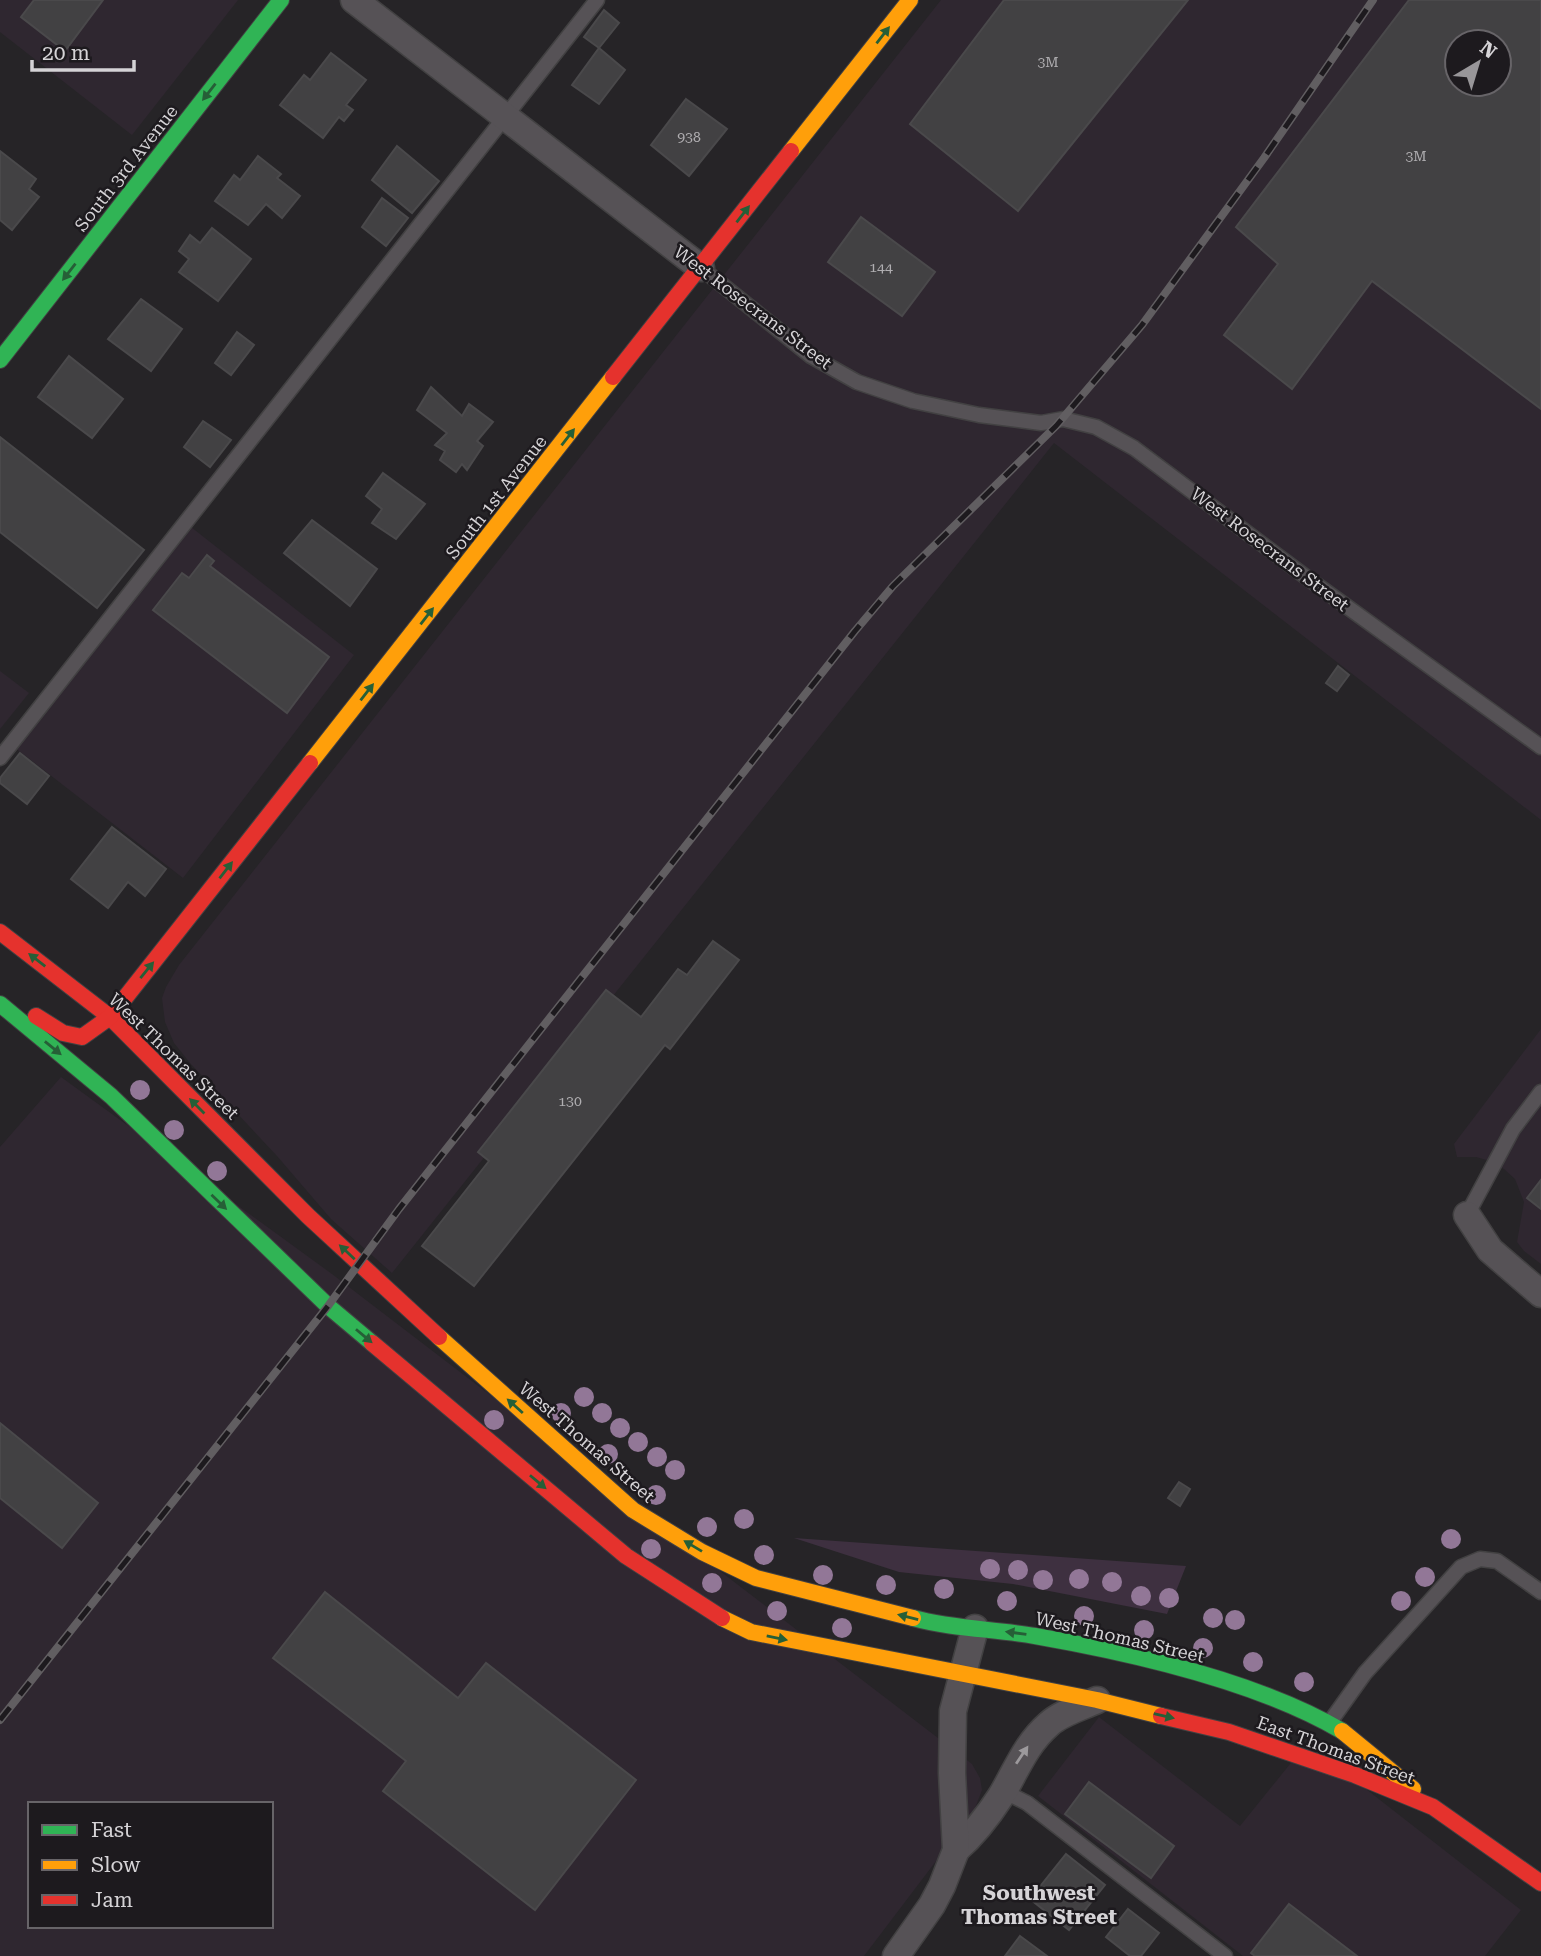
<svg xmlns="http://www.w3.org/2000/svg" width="1541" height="1956" viewBox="0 0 1541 1956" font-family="'Roboto Serif',serif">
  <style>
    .built { fill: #2f2730; fill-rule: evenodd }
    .green { fill: #3e3040 }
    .building { fill: #424143; stroke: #4a494b; stroke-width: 2; fill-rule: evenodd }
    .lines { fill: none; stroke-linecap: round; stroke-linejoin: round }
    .lane-casing { stroke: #424142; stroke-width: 17 }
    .street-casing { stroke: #424142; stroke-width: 29 }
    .fast-casing { stroke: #424142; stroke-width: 18 }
    .slow-casing { stroke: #424142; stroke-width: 18 }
    .jam-casing { stroke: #424142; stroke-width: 18 }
    .lane { stroke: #565256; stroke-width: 14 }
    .street { stroke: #565256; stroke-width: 26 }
    .fast { stroke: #30b455; stroke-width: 16 }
    .slow { stroke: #ff9f0a; stroke-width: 16 }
    .jam { stroke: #e5322d; stroke-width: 16 }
    .rail-casing { stroke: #615e61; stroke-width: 8 }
    .rail { stroke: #1d1a1e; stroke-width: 5; stroke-dasharray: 16; stroke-linecap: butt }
    .tree { fill: #927797 }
    .oneway { fill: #265f37 }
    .oneway2 { fill: #9c999c }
    .labels { text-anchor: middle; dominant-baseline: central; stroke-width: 5; stroke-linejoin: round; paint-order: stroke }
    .number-label { font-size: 14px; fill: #b0aeb1 }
    .street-label { font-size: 18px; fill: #d5d3d6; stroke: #1d1a1e }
    .quarter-label { font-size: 21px; font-weight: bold; fill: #d5d3d6; stroke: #1d1a1e }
  </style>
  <rect width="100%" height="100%" fill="#262427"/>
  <!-- built -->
  <g class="built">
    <path d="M0 0H238L132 135 0 32Z"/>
    <path d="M941 0H1541V820L1054 443 392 1273 331 1219 277 1156 190 1063 174 1043 165 1022 162 998 166 987 179 965ZM1457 42H1499V84H1457Z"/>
    <path d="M191 527 354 655 183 878 14 747Z"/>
    <path d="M0 671 29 693 0 729Z"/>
    <path d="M1541 1029V1264L1524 1251 1517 1242 1524 1202 1515 1179 1504 1169 1490 1161 1476 1157H1457L1454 1144Z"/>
    <path d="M61 1077 332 1274 972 1764 980 1778 982 1790 974 1811 864 1956H0V1147ZM30 1804H271V1926H30Z"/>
    <path d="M1099 1717 1240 1826 1307 1743 1521 1910 1485 1956H1243L1038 1796Z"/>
  </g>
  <!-- green -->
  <path class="green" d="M794 1538 1186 1566 1167 1614 1013 1584 899 1572Z"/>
  <!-- building -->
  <g class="building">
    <path d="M34 0H103L65 51 21 17Z"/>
    <path d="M1004 0H1188L1018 211 910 124Z"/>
    <path d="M1409 0H1541V409L1372 281 1292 389 1224 335 1278 264 1236 227ZM1457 42H1499V84H1457Z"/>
    <path d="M604 10 619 23 599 48 584 37Z"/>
    <path d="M599 48 625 70 599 104 572 85Z"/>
    <path d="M331 53 366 80 346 105 353 110 344 121 339 117 323 138 280 105 304 75 310 80Z"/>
    <path d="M686 99 727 129 689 176 651 145Z"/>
    <path d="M397 146 439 181 412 213 372 180Z"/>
    <path d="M0 151 36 179 29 189 39 197 12 230 0 220Z"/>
    <path d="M258 156 281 174 277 178 300 196 282 218 266 204 248 225 215 201 234 175 240 180Z"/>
    <path d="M382 198 408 218 386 246 362 227Z"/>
    <path d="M861 217 935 272 902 316 828 262Z"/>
    <path d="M212 228 251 259 218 301 179 272 189 259 179 251 190 235 200 243Z"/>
    <path d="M141 299 182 329 151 371 108 339Z"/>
    <path d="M237 332 254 345 231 375 215 363Z"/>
    <path d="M69 356 123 399 92 438 38 397Z"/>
    <path d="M431 387 462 416 469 404 493 422 477 441 483 446 467 470 462 464 456 472 440 460 445 451 435 445 447 433 417 410Z"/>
    <path d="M203 421 231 440 210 467 184 447Z"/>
    <path d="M0 437 144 550 97 608 0 532Z"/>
    <path d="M383 473 425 504 396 539 372 523 382 509 366 496Z"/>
    <path d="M312 520 377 569 350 606 284 553Z"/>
    <path d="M207 555 214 561 210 566 329 657 287 713 153 610 182 573 189 578Z"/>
    <path d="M1338 666 1349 675 1337 691 1326 683Z"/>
    <path d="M20 753 49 776 27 804 0 783V778Z"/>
    <path d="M112 827 166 869 145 896 128 882 108 908 71 879Z"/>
    <path d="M713 941 739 960 670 1049 665 1045 474 1286 422 1246 489 1161 478 1152 606 990 641 1017 678 969 687 975Z"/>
    <path d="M1541 1180V1209L1527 1198Z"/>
    <path d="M0 1423 98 1503 62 1548 0 1498Z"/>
    <path d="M1179 1482 1190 1489 1180 1506 1168 1498Z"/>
    <path d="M325 1592 458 1698 486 1663 636 1780 535 1910 383 1791 406 1761 273 1658Z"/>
    <path d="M1089 1782 1174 1846 1151 1878 1065 1814Z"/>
    <path d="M1066 1854 1105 1885 1069 1930 1030 1899Z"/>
    <path d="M1289 1904 1357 1956H1255L1251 1953Z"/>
    <path d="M1128 1909 1159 1933 1141 1956H1130L1106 1937Z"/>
    <path d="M1020 1936 1047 1956H1005Z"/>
  </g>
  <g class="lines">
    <defs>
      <g id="lane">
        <path d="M701 268 811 356 857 382 913 401 979 415 1041 423 1063 419 1096 427 1134 448 1306 577 1541 747"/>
        <path d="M0 758 597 0"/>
        <path d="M1467 1215 1513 1129 1541 1092"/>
        <path d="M1330 1722 1365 1673 1461 1567 1480 1559 1497 1561 1541 1592"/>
        <path d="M1003 1791 1027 1803 1225 1956"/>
      </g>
      <g id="street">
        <path d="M354 0 701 268"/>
        <path d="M1467 1215 1490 1250 1541 1294"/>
        <path d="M956 1850C973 1835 988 1816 1001 1796 1016 1771 1025 1745 1049 1724 1061 1713 1082 1707 1097 1700"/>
        <path d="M896 1956 932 1905 942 1886 956 1850 952 1773 953 1711 975 1628"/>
      </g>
      <g id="fast">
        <path d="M0 360 281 0"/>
        <path d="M0 1004 111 1096 328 1306 372 1343"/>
        <path d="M913 1618C953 1629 995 1629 1035 1636 1132 1653 1257 1681 1342 1731"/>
      </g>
      <g id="slow">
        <path d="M791 151 910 0"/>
        <path d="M310 763 613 377"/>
        <path d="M439 1337 633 1510 702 1552 756 1578 913 1618"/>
        <path d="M722 1618 751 1632 1097 1700 1161 1716"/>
        <path d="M1342 1731 1413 1789"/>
      </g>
      <g id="jam">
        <path d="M613 377 791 151"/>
        <path d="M0 932 110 1017 308 1216 439 1337"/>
        <path d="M36 1016 63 1033 82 1037 110 1017 310 763"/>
        <path d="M372 1343 626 1556 722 1618"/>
        <path d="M1161 1716 1229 1732 1355 1775 1433 1807 1541 1883"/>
      </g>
    </defs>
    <!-- lane casing -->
    <use href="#lane" class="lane-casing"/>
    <!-- street casing -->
    <use href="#street" class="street-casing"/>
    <!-- fast casing -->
    <use href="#fast" class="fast-casing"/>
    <!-- slow casing -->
    <use href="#slow" class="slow-casing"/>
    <!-- jam casing -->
    <use href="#jam" class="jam-casing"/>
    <!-- lane -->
    <use href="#lane" class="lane"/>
    <!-- street -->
    <use href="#street" class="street"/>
    <!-- fast -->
    <use href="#fast" class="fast"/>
    <!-- slow -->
    <use href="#slow" class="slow"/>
    <!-- jam -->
    <use href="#jam" class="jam"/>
    <defs>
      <path id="rail" d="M0 1720 328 1306 399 1209 855 631 893 586 1056 426 1142 325 1264 158 1373 0"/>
    </defs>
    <!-- rail casing -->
    <use href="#rail" class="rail-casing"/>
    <!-- rail -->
    <use href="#rail" class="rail"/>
  </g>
  <!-- trees -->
  <g class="tree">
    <circle cx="140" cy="1090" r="10"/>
    <circle cx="174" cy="1130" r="10"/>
    <circle cx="217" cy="1171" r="10"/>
    <circle cx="584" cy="1397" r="10"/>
    <circle cx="561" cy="1413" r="10"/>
    <circle cx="602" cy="1413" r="10"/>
    <circle cx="494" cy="1420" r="10"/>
    <circle cx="620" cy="1428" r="10"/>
    <circle cx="638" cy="1442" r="10"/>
    <circle cx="608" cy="1454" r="10"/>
    <circle cx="657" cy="1457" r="10"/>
    <circle cx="675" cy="1470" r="10"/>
    <circle cx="656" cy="1495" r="10"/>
    <circle cx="744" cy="1519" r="10"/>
    <circle cx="707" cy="1527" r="10"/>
    <circle cx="1451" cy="1539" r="10"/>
    <circle cx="651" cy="1549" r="10"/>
    <circle cx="764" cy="1555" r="10"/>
    <circle cx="990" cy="1569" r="10"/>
    <circle cx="1018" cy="1570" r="10"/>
    <circle cx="823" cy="1575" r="10"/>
    <circle cx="1425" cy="1577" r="10"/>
    <circle cx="1079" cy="1579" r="10"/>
    <circle cx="1043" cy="1580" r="10"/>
    <circle cx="1112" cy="1582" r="10"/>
    <circle cx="712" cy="1583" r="10"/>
    <circle cx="886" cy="1585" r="10"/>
    <circle cx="944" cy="1589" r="10"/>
    <circle cx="1141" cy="1596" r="10"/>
    <circle cx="1169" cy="1598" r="10"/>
    <circle cx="1007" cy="1601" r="10"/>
    <circle cx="1401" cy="1601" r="10"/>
    <circle cx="777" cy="1611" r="10"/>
    <circle cx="1084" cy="1616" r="10"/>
    <circle cx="1213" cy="1618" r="10"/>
    <circle cx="1235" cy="1620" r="10"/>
    <circle cx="842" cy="1628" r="10"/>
    <circle cx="1144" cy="1630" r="10"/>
    <circle cx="1203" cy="1648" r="10"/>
    <circle cx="1253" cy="1662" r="10"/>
    <circle cx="1304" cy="1682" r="10"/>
  </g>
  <!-- one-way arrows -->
  <defs><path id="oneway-solid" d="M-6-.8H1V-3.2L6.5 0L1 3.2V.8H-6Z" transform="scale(1.75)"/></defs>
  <g class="oneway">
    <use href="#oneway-solid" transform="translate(883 35) rotate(-52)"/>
    <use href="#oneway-solid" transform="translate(209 92) rotate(128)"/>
    <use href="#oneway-solid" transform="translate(743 214) rotate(-52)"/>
    <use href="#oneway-solid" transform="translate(69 272) rotate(128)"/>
    <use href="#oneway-solid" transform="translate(568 437) rotate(-52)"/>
    <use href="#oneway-solid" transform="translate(427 616) rotate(-52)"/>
    <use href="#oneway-solid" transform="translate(367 692) rotate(-52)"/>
    <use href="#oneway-solid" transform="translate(226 870) rotate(-52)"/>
    <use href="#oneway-solid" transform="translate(37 960) rotate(-142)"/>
    <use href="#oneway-solid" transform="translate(147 970) rotate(-51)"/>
    <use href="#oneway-solid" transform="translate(53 1048) rotate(39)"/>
    <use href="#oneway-solid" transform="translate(197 1106) rotate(-135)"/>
    <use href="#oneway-solid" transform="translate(219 1202) rotate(44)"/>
    <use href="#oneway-solid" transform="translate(347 1252) rotate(-137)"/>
    <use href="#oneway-solid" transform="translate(364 1336) rotate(40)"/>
    <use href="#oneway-solid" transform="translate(515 1406) rotate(-138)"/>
    <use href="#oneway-solid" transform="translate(538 1482) rotate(40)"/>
    <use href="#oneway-solid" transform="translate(693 1546) rotate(-149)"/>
    <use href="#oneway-solid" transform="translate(908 1617) rotate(-166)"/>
    <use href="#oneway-solid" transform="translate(1016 1633) rotate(-172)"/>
    <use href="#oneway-solid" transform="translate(777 1638) rotate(11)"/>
    <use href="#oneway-solid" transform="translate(1164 1716) rotate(13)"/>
  </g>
  <use class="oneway2" href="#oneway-solid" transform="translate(1022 1755) rotate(-56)"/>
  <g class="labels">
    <!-- number labels -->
    <g class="number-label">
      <text x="1048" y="62">3M</text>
      <text x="689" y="137">938</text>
      <text x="1416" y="156">3M</text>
      <text x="881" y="267">144</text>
      <text x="570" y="1101">130</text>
    </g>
    <!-- street labels -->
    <g class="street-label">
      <text transform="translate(126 168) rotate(-52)">South 3rd Avenue</text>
      <text transform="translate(753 307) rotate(37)">West Rosecrans Street</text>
      <text transform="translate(496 497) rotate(-52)">South 1st Avenue</text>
      <text transform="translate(1270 549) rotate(37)">West Rosecrans Street</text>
      <text transform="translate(174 1056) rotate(44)">West Thomas Street</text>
      <text transform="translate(587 1442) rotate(41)">West Thomas Street</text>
      <text transform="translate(1120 1637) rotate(13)">West Thomas Street</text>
      <text transform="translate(1336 1750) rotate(20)">East Thomas Street</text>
    </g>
    <!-- quarter labels -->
    <g class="quarter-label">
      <text x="1039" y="1893">Southwest<tspan x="1039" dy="24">Thomas Street</tspan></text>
    </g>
  </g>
  <!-- legend -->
  <rect x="28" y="1802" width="245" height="126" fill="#1d1a1e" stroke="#676468" stroke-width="2"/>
  <rect x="42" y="1825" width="35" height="10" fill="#30b455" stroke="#676468" stroke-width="2"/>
  <text x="91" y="1837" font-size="21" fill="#d5d3d6">Fast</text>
  <rect x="42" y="1860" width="35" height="10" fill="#ff9f0a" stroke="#676468" stroke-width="2"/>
  <text x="91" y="1872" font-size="21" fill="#d5d3d6">Slow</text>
  <rect x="42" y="1895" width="35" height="10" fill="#e5322d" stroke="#676468" stroke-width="2"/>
  <text x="91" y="1907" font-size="21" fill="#d5d3d6">Jam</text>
  <!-- north arrow -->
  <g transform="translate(1478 63) rotate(38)"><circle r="33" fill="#1d1a1e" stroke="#676468" stroke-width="2"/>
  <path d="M0-5L12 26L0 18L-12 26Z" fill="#989699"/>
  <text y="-10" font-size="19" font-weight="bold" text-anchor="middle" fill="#d5d3d6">N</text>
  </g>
  <!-- scale -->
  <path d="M32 60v10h102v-10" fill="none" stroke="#d5d3d6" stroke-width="3.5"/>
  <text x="42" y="60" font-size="21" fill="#d5d3d6" stroke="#1d1a1e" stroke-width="5" paint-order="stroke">20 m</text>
</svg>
